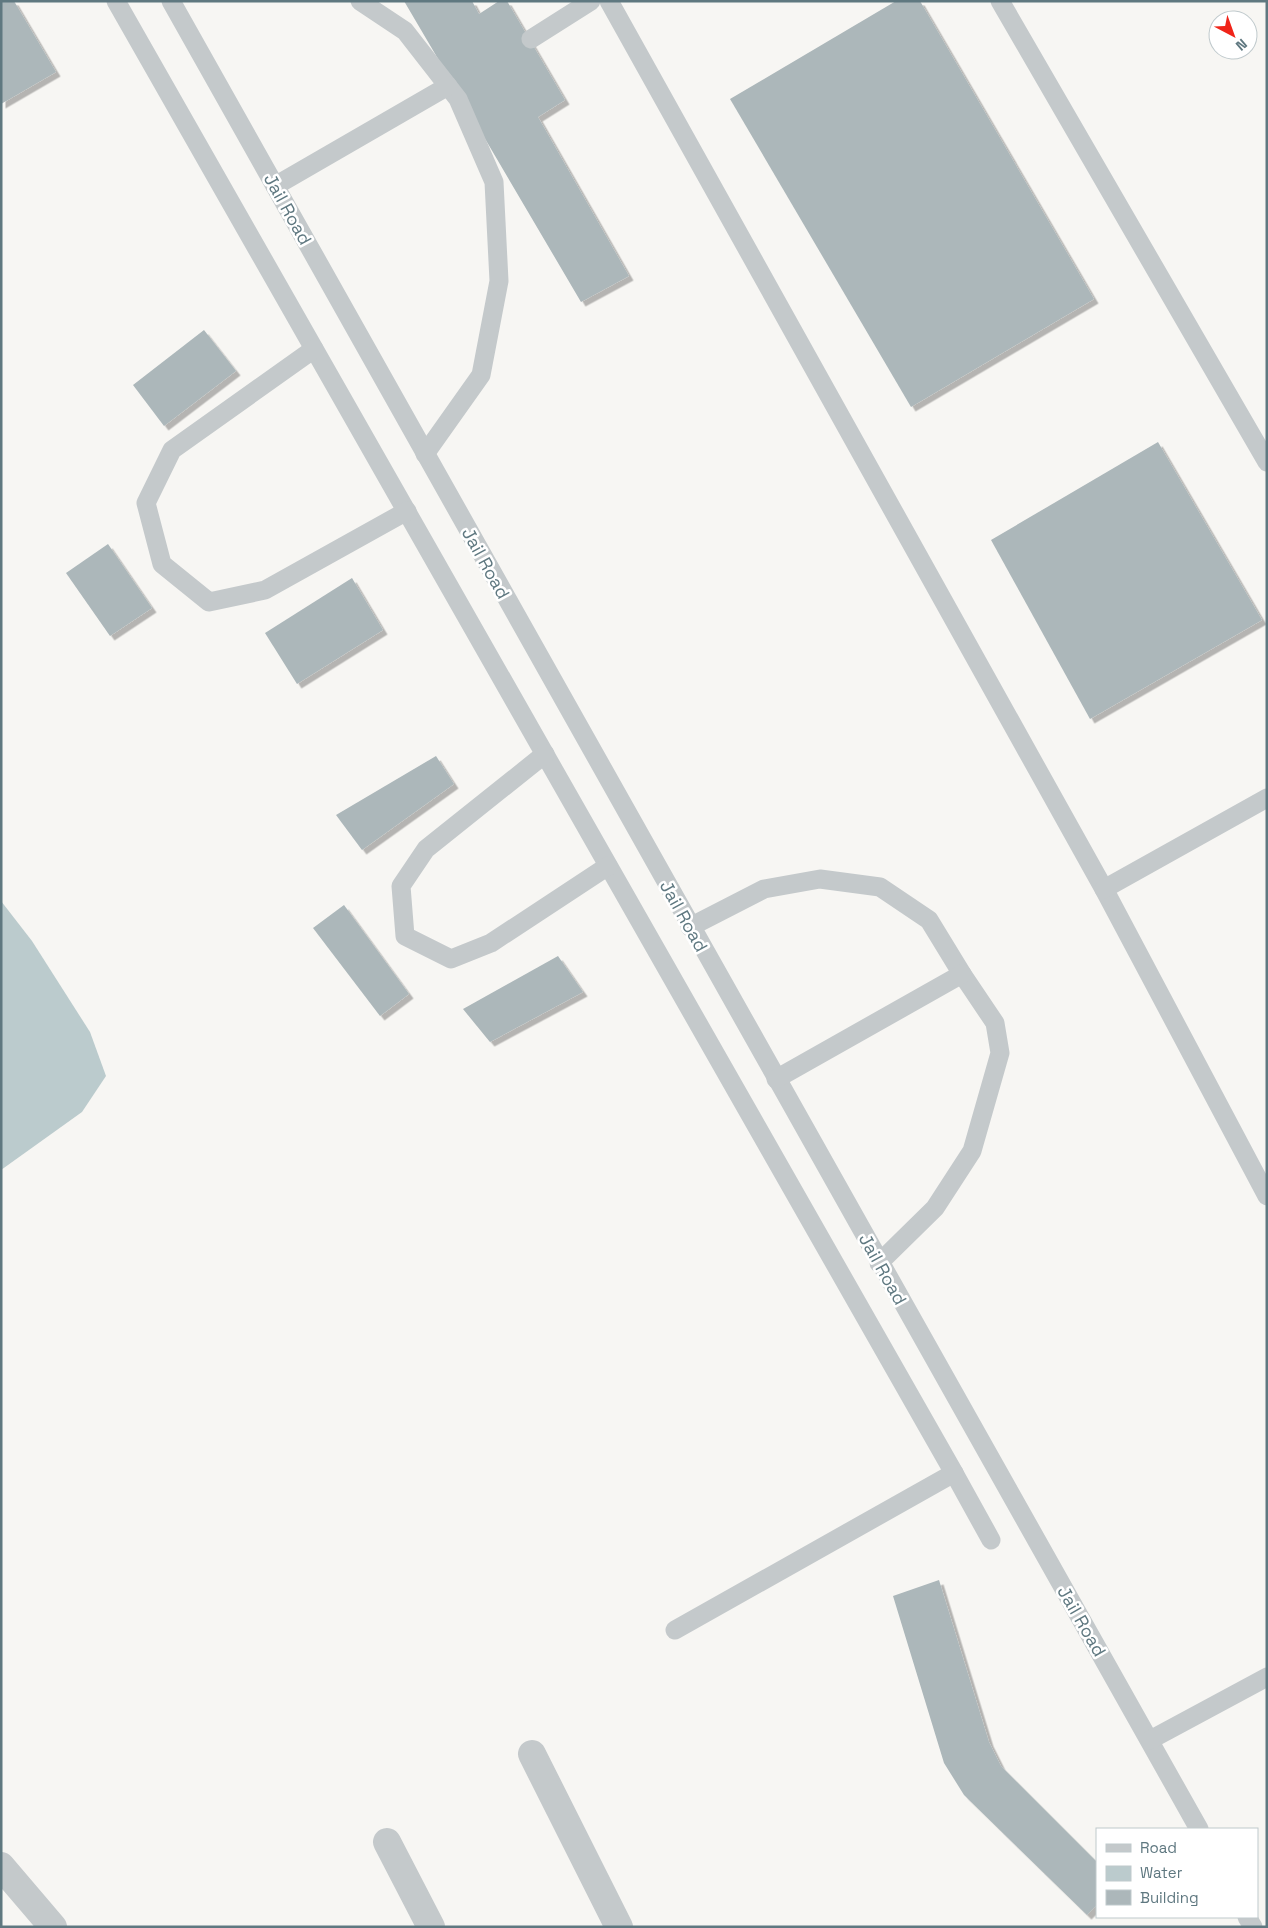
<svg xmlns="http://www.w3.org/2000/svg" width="1268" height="1928" viewBox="0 0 1268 1928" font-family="'Space Grotesk',sans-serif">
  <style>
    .water { fill: #bbcbcd }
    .building { fill: #acb7ba; filter: url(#shadow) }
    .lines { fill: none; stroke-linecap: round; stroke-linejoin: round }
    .service { stroke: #c4c9cb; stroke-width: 19 }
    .minor { stroke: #c4c9cb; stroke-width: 28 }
    .labels { text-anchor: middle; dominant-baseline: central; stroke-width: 5; stroke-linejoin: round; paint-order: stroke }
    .street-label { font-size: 18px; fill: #5f7880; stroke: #fff }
  </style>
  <defs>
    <filter id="shadow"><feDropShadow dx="4.5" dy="4.5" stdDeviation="0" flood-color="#0004"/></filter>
  </defs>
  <rect width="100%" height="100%" fill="#f7f6f3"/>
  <!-- water -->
  <path class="water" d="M1 901 32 941 90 1032 106 1076 82 1112 1 1170Z"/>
  <!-- building -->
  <g class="building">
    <path d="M1 1H14L56 72 1 104Z"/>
    <path d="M404 1H472L479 14 499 1H507L565 100 538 117 629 276 581 302Z"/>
    <path d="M896 1H920L1094 299 911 407 730 99Z"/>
    <path d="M204 330 236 371 164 426 133 385Z"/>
    <path d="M1158 442 1262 620 1090 719 991 540Z"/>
    <path d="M108 544 152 608 110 636 66 573Z"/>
    <path d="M352 578 383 630 297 684 265 633Z"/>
    <path d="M436 756 454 784 362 850 336 815Z"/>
    <path d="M344 905 409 994 380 1016 313 928Z"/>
    <path d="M558 956 583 992 490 1042 463 1009Z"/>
    <path d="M939 1580 989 1742 1001 1766 1097 1862V1905L1087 1915 964 1795 944 1763 893 1596Z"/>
  </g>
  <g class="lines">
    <!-- service -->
    <g class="service">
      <path d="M116 1 954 1473"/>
      <path d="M171 1 1199 1829"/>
      <path d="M360 1 405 31 458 99 494 182 499 281 481 375 425 454"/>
      <path d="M609 1 1104 889 1267 1196"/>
      <path d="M1000 1 1267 462"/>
      <path d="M531 39 591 1"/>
      <path d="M275 186 448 86"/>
      <path d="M314 349 172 450 146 503 162 564 209 602 265 590 407 511"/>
      <path d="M545 754 426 849 401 886 405 936 451 959 491 943 608 866"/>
      <path d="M1104 889 1267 798"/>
      <path d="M690 927 764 889 820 879 880 887 929 920 962 974 995 1023 1000 1053 972 1151 935 1208 879 1263"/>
      <path d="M776 1079 962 974"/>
      <path d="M675 1630 954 1473 991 1540"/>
      <path d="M1150 1740 1267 1677"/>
      <path d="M1247 1917 1253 1927"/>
    </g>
    <!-- minor -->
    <g class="minor">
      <path d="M532 1754 619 1927"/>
      <path d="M387 1842 431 1927"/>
      <path d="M1 1866 53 1927"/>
    </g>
  </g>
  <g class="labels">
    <!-- street labels -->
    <g class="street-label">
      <text transform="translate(288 209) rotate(61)">Jail Road</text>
      <text transform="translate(486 563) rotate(61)">Jail Road</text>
      <text transform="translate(684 916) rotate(61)">Jail Road</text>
      <text transform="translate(883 1269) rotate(61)">Jail Road</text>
      <text transform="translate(1082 1621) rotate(60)">Jail Road</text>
    </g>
  </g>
  <!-- border -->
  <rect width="1268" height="1928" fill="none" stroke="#5f7880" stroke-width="5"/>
  <!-- legend -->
  <rect x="1096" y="1828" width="162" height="90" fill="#ffffff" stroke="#bfc9cc"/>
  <rect x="1106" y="1844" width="25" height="8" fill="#c4c9cb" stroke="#bfc9cc"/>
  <text x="1140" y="1853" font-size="15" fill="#5f7880">Road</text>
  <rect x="1106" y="1866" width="25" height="15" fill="#bbcbcd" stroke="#bfc9cc"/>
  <text x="1140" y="1878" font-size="15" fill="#5f7880">Water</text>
  <rect x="1106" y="1890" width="25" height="15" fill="#acb7ba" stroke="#bfc9cc"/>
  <text x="1140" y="1903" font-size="15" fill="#5f7880">Building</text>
  <!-- north arrow -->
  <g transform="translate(1233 35) rotate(139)"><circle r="24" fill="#ffffff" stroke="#bfc9cc"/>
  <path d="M0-4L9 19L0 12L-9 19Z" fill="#f02419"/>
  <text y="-8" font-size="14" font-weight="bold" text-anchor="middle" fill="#5f7880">N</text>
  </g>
</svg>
